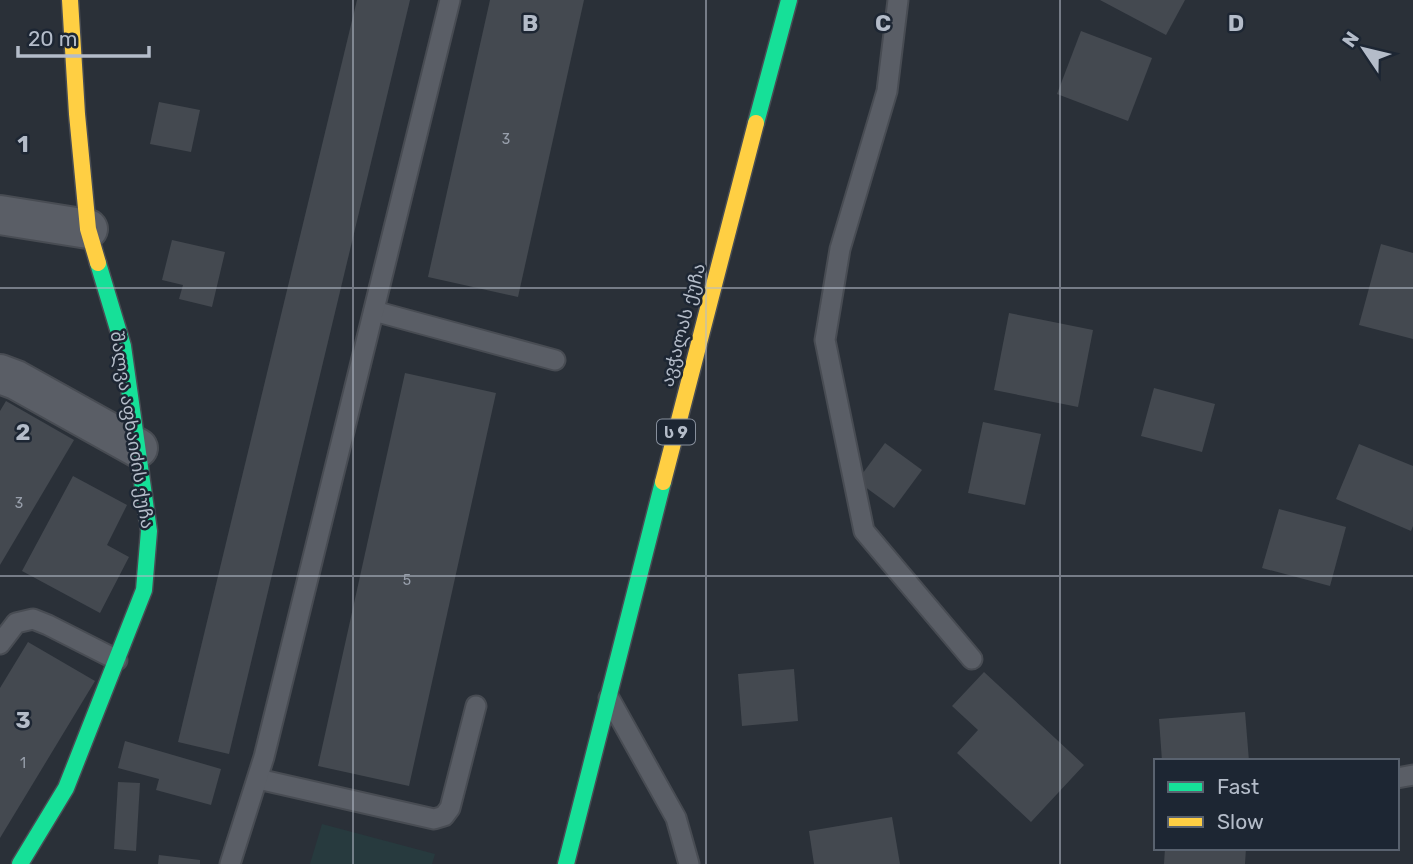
<svg xmlns="http://www.w3.org/2000/svg" width="1413" height="864" viewBox="0 0 1413 864" font-family="Rubik,'Noto Sans Georgian',sans-serif">
  <style>
    .green { fill: #273a3e }
    .building { fill: #444950 }
    .lines { fill: none; stroke-linecap: round; stroke-linejoin: round }
    .lane-casing { stroke: #484c53; stroke-width: 23 }
    .street-casing { stroke: #484c53; stroke-width: 42 }
    .fast-casing { stroke: #484c53; stroke-width: 19 }
    .slow-casing { stroke: #484c53; stroke-width: 19 }
    .lane { stroke: #5a5e66; stroke-width: 19 }
    .street { stroke: #5a5e66; stroke-width: 38 }
    .fast { stroke: #16e098; stroke-width: 16 }
    .slow { stroke: #ffcf43; stroke-width: 16 }
    .grid { fill: none; stroke: #b4bcc9; stroke-width: 2; stroke-opacity: 0.55 }
    .labels { text-anchor: middle; dominant-baseline: central; stroke-width: 5; stroke-linejoin: round; paint-order: stroke }
    .number-label { font-size: 14px; fill: #989fab }
    .shield { fill: #1d2633; stroke: #878f9c; stroke-width: 2 }
    .shield-label { font-size: 16px; font-weight: bold; fill: #b4bcc9 }
    .street-label { font-size: 18px; fill: #b4bcc9; stroke: #1d2633 }
    .grid-label { font-size: 23px; text-anchor: middle; font-weight: bold; fill: #b4bcc9; stroke: #1d2633; stroke-width: 5; stroke-linejoin: round; paint-order: stroke }
  </style>
  <rect width="100%" height="100%" fill="#2a3038"/>
  <!-- green -->
  <path class="green" d="M322 824 435 854 432 864H310Z"/>
  <!-- building -->
  <g class="building">
    <path d="M357 0H410L229 754 178 742Z"/>
    <path d="M490 0H584L518 297 428 277Z"/>
    <path d="M1100 0H1185L1166 35Z"/>
    <path d="M1081 31 1152 58 1128 121 1057 94Z"/>
    <path d="M159 102 200 110 191 152 150 144Z"/>
    <path d="M172 240 225 252 212 307 179 299 183 285 162 280Z"/>
    <path d="M1381 244 1413 253V339L1359 325Z"/>
    <path d="M1009 313 1093 330 1078 407 994 390Z"/>
    <path d="M405 373 496 393 409 786 318 766Z"/>
    <path d="M1154 388 1215 404 1202 452 1141 436Z"/>
    <path d="M6 401 74 440 0 565V411Z"/>
    <path d="M983 422 1041 434 1025 505 968 493Z"/>
    <path d="M885 443 922 470 894 508 857 481Z"/>
    <path d="M1359 444 1413 466V526L1411 531 1336 499Z"/>
    <path d="M73 476 127 505 107 545 129 557 100 613 22 571Z"/>
    <path d="M1279 509 1346 527 1330 586 1262 568Z"/>
    <path d="M28 642 95 681 0 838V688Z"/>
    <path d="M794 669 798 721 742 726 738 674Z"/>
    <path d="M984 672 1084 765 1031 822 957 753 978 730 952 706Z"/>
    <path d="M1245 712 1249 761H1162L1159 719Z"/>
    <path d="M125 741 221 769 211 805 156 790 159 779 118 768Z"/>
    <path d="M118 782 140 783 136 851 114 849Z"/>
    <path d="M892 817 900 864H814L809 831Z"/>
    <path d="M1165 848H1246L1245 864H1164Z"/>
    <path d="M159 855 200 860V864H158Z"/>
  </g>
  <g class="lines">
    <defs>
      <g id="lane">
        <path d="M898 0 887 91 840 249 825 340 864 531 972 659"/>
        <path d="M374 311 555 360"/>
        <path d="M0 644 16 623 33 619 48 625 117 660"/>
        <path d="M609 698 676 818 689 864"/>
        <path d="M1397 778 1413 775"/>
        <path d="M258 779 434 819 444 816 450 808 476 706"/>
        <path d="M230 864 264 757 450 0"/>
      </g>
      <g id="street">
        <path d="M0 215 88 229"/>
        <path d="M0 374 16 380 138 448"/>
      </g>
      <g id="fast">
        <path d="M756 123 789 0"/>
        <path d="M20 864 66 788 144 590 149 531 123 346 98 263"/>
        <path d="M566 864 663 482"/>
      </g>
      <g id="slow">
        <path d="M70 0 77 114 88 229 98 263"/>
        <path d="M663 482 756 123"/>
      </g>
    </defs>
    <!-- lane casing -->
    <use href="#lane" class="lane-casing"/>
    <!-- street casing -->
    <use href="#street" class="street-casing"/>
    <!-- fast casing -->
    <use href="#fast" class="fast-casing"/>
    <!-- slow casing -->
    <use href="#slow" class="slow-casing"/>
    <!-- lane -->
    <use href="#lane" class="lane"/>
    <!-- street -->
    <use href="#street" class="street"/>
    <!-- fast -->
    <use href="#fast" class="fast"/>
    <!-- slow -->
    <use href="#slow" class="slow"/>
  </g>
  <!-- grid -->
  <path class="grid" d="M353 0V864M706 0V864M1060 0V864M0 288H1413M0 576H1413"/>
  <g class="labels">
    <!-- number labels -->
    <g class="number-label">
      <text x="506" y="139">3</text>
      <text x="19" y="503">3</text>
      <text x="407" y="580">5</text>
      <text x="23" y="763">1</text>
    </g>
    <!-- shield labels -->
    <rect class="shield" x="657" y="419.5" width="38" height="25" rx="5"/>
    <g class="shield-label">
      <text x="676" y="432">ს 9</text>
    </g>
    <!-- street labels -->
    <g class="street-label">
      <text transform="translate(683 325) rotate(-75)">ავჭალას ქუჩა</text>
      <text transform="translate(132 430) rotate(81)">შალვა აფხაიძის ქუჩა</text>
    </g>
  </g>
  <g class="grid-label">
    <text x="530" y="31">B</text>
    <text x="883" y="31">C</text>
    <text x="1236" y="31">D</text>
    <text x="23" y="152">1</text>
    <text x="23" y="440">2</text>
    <text x="23" y="728">3</text>
  </g>
  <!-- legend -->
  <rect x="1154" y="759" width="245" height="91" fill="#1d2633" stroke="#59626f" stroke-width="2"/>
  <rect x="1168" y="782" width="35" height="10" fill="#16e098" stroke="#59626f" stroke-width="2"/>
  <text x="1217" y="794" font-size="21" fill="#b4bcc9">Fast</text>
  <rect x="1168" y="817" width="35" height="10" fill="#ffcf43" stroke="#59626f" stroke-width="2"/>
  <text x="1217" y="829" font-size="21" fill="#b4bcc9">Slow</text>
  <!-- north arrow -->
  <g transform="translate(1364 49) rotate(305)" stroke="#1d2633" stroke-width="5" paint-order="stroke">
  <path d="M0-5L12 26L0 18L-12 26Z" fill="#b4bcc9"/>
  <text y="-10" font-size="19" font-weight="bold" text-anchor="middle" fill="#b4bcc9">N</text>
  </g>
  <!-- scale -->
  <path d="M18 46v10h131v-10" fill="none" stroke="#b4bcc9" stroke-width="3.5"/>
  <text x="28" y="46" font-size="21" fill="#b4bcc9" stroke="#1d2633" stroke-width="5" paint-order="stroke">20 m</text>
</svg>
